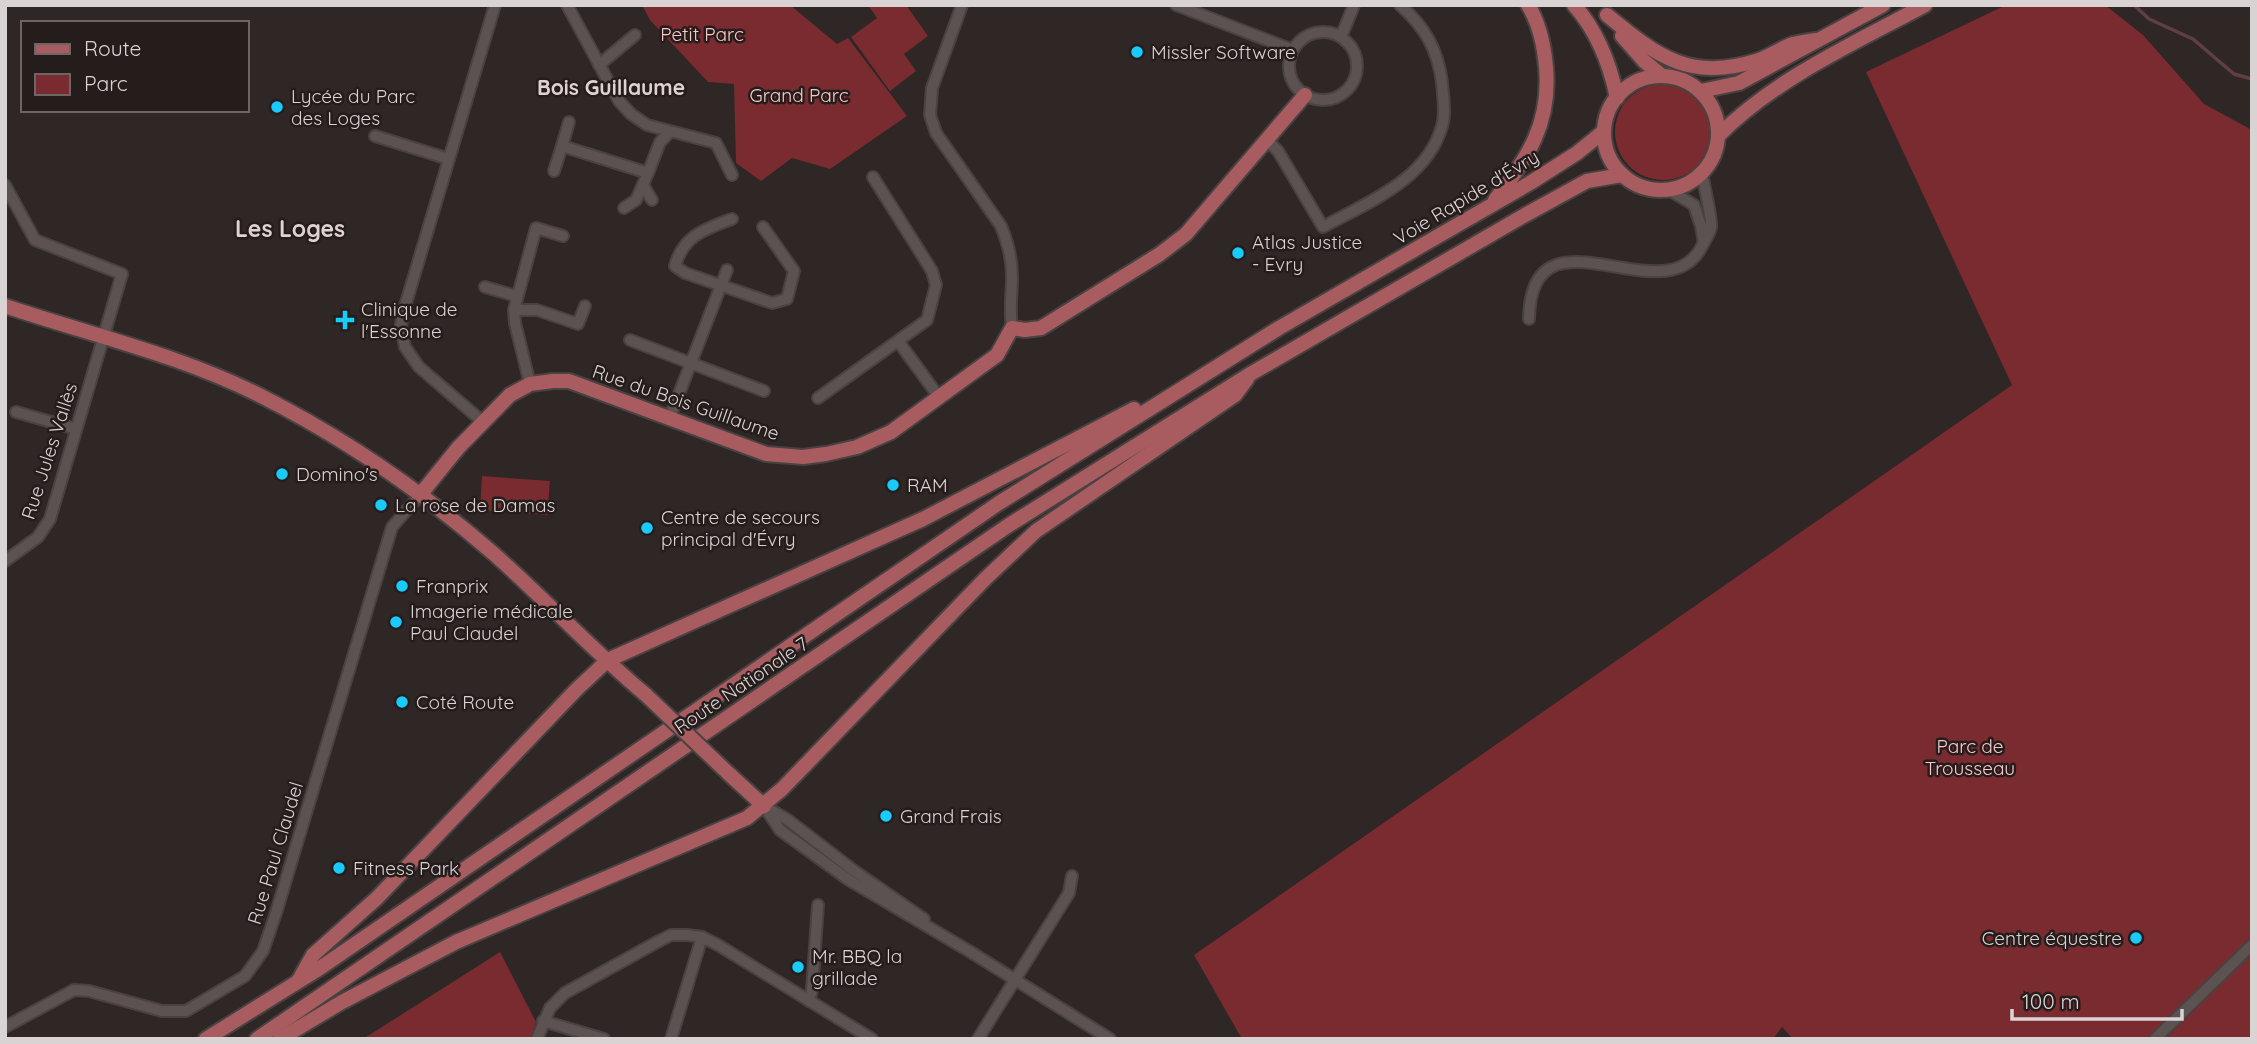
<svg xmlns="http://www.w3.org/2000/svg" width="2257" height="1044" viewBox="0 0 2257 1044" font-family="Quicksand,sans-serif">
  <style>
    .green { fill: #792b30 }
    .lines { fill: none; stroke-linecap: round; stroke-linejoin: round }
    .stream { stroke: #5f3f43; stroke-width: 3.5 }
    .minor-casing { stroke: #4a4242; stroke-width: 14 }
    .major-casing { stroke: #4a4242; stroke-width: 18 }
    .minor { stroke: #5c5252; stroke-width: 10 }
    .major { stroke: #a85c5f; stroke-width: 14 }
    .major-bridge-casing { stroke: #4a4242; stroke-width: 18; stroke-linecap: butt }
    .major-bridge { stroke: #a85c5f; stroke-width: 14 }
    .poi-dot { fill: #19cafc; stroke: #251c1c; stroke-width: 2.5 }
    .labels { text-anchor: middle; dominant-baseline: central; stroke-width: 5; stroke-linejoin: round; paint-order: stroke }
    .park-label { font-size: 19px; fill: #fbc6c6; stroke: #251c1c }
    .poi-label { font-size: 19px; fill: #dad3d3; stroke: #251c1c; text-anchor: start }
    .street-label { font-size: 19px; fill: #dad3d3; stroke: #251c1c }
    .neighbourhood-label { font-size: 21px; font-weight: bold; fill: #dfd3d2; stroke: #251c1c }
    .quarter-label { font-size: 23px; font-weight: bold; fill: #dfd3d2; stroke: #251c1c }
  </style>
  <rect width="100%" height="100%" fill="#2f2626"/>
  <!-- green -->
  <g class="green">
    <path d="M642 5H790L837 44 848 38 907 116 830 169 792 158 761 181 736 163 734 84 708 82 650 20Z"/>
    <path d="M868 5H906L928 36 904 54 916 71 890 91 851 37 877 18Z"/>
    <path d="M2006 5H2105L2143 35 2204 104 2252 130V1039H1793L1782 1027 1773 1039H1242L1194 955 2012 385 1866 72Z"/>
    <circle cx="1663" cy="132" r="48"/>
    <path d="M482 476 550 481 547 515 480 510Z"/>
    <path d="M500 952 536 1022 531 1039H363Z"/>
  </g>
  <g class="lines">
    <!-- stream -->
    <path class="stream" d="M2134 5 2149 19 2193 39 2234 74 2252 79"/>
    <defs>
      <g id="minor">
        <path d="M567 5 619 101 631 114 647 125 716 143 732 175"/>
        <path d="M962 5 932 88 930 115 936 133 1001 226C1008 243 1012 258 1012 276 1012 294 1009 310 1012 328"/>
        <path d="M1176 5 1293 50"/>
        <circle cx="1323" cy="66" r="34"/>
        <path d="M1341 37 1354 5"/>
        <path d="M599 65 635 35"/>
        <path d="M569 122 562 146 648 173 636 200 624 208"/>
        <path d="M375 136 449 159"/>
        <path d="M1266 139 1278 151 1323 227C1368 202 1427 180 1442 126 1446 113 1443 96 1442 83 1438 50 1425 27 1400 5"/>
        <path d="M554 171 562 146"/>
        <path d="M648 173 660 142 670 132"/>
        <path d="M5 185 35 240 122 274 50 519 38 537 5 561"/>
        <path d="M643 185 652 200"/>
        <path d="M1669 190 1694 205 1701 226 1704 243"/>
        <path d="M732 219C705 229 683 236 675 266L685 273 772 303 787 299 794 271 763 227"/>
        <path d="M485 287 516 296"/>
        <path d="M514 310H537L578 324 585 306"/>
        <path d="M1529 319C1531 198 1666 319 1702 246 1705 240 1710 234 1711 227 1712 216 1704 187 1702 173"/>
        <path d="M630 340 764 391"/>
        <path d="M898 341 939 397"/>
        <path d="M530 384 515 323 514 310 536 228 563 236"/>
        <path d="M818 398 927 320 936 285 932 271 873 177"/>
        <path d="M16 412 76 429"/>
        <path d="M670 417 727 270"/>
        <path d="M483 422 419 367 405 347 401 325 403 313 495 5"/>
        <path d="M764 806 780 830 849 880 969 951 1110 1039"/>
        <path d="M766 807 788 820 853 870 924 919"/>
        <path d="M809 1001 812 990 818 905"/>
        <path d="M543 1021 604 1039"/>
        <path d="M5 1027 74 990 89 991 162 1011H186L245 976 263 951 276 913 392 527 420 495"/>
        <path d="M537 1039 550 1008 565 993 659 941 671 935H687L702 937 718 945 872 1039"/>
        <path d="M671 1039 702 937"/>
        <path d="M978 1039 1069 893 1072 876"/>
        <path d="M2155 1039 2252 945"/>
      </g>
      <g id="major">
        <path d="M1574 5C1598 32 1610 64 1617 98"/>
        <path d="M1607 15C1658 57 1690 82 1759 60 1771 56 1781 48 1793 44 1800 42 1808 41 1815 40"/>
        <path d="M1622 36 1644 61 1662 76"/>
        <circle cx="1661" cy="133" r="57"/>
        <path d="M1701 91 1739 83 1883 5"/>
        <path d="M1718 136C1776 78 1853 44 1925 5"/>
        <path d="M1495 200C1528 157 1551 124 1546 67 1544 45 1540 24 1528 5"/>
        <path d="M5 306C91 335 180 355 261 396 344 438 424 493 494 554 546 600 593 651 646 695"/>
        <path d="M420 495 458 448 510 395 530 384 553 381H569L766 454 803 457 826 454 857 447 891 432 997 355 1012 328 1025 330 1041 328 1160 254 1186 234 1305 95"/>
        <path d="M728 773 764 806"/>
        <path d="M299 980 313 955 377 898 577 689 608 660 923 519 1134 409"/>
        <path d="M206 1039 320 968 999 503 1279 328 1530 183 1577 153 1603 132"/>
        <path d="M257 1039 1009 525 1252 373 1525 215 1587 181 1622 175"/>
        <path d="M280 1039 342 1002 456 942 747 818 782 789 985 579 1036 531 1235 395 1247 379"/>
      </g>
    </defs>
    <!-- minor casing -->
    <use href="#minor" class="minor-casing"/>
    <!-- major casing -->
    <use href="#major" class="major-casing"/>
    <!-- minor -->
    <use href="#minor" class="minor"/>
    <!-- major -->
    <use href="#major" class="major"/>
    <defs>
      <path id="major-bridge" d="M646 695 728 773"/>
    </defs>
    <!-- major-bridge casing -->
    <use href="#major-bridge" class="major-bridge-casing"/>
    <!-- major-bridge -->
    <use href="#major-bridge" class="major-bridge"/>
  </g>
  <!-- markers -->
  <g class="poi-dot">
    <circle cx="1137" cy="52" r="7"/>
    <circle cx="277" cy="107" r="7"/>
    <circle cx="1238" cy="253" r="7"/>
    <path d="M341.5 309.5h7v7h7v7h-7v7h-7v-7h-7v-7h7z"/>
    <circle cx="282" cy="474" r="7"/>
    <circle cx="893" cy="485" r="7"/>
    <circle cx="381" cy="505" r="7"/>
    <circle cx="647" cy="528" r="7"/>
    <circle cx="402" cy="586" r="7"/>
    <circle cx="396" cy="622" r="7"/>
    <circle cx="402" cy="702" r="7"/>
    <circle cx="886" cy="816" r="7"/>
    <circle cx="339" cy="868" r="7"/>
    <circle cx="2136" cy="938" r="7"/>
    <circle cx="798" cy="967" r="7"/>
  </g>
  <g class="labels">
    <!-- park labels -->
    <g class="park-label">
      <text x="702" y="34">Petit Parc</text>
      <text x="799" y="95">Grand Parc</text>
      <text x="1970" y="746">Parc de<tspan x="1970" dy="22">Trousseau</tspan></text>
    </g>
    <!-- poi labels -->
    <g class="poi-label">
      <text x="1151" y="52">Missler Software</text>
      <text x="291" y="96">Lycée du Parc<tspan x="291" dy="22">des Loges</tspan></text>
      <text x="1252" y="242">Atlas Justice<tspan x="1252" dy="22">- Evry</tspan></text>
      <text x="361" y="309">Clinique de<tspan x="361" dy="22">l'Essonne</tspan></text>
      <text x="296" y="474">Domino's</text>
      <text x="907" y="485">RAM</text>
      <text x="395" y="505">La rose de Damas</text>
      <text x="661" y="517">Centre de secours<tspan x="661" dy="22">principal d'Évry</tspan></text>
      <text x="416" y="586">Franprix</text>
      <text x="410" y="611">Imagerie médicale<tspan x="410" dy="22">Paul Claudel</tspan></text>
      <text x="416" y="702">Coté Route</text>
      <text x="900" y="816">Grand Frais</text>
      <text x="353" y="868">Fitness Park</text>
      <text x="2122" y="938" text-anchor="end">Centre équestre</text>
      <text x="812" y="956">Mr. BBQ la<tspan x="812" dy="22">grillade</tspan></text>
    </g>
    <!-- street labels -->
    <g class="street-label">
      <text transform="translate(1466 197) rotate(-31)">Voie Rapide d'Évry</text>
      <text transform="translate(686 402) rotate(19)">Rue du Bois Guillaume</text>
      <text transform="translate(49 451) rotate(-72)">Rue Jules Vallès</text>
      <text transform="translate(741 685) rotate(-34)">Route Nationale 7</text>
      <text transform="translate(275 853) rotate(-73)">Rue Paul Claudel</text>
    </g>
    <!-- neighbourhood labels -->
    <g class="neighbourhood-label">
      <text x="611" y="87">Bois Guillaume</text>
    </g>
    <!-- quarter labels -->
    <g class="quarter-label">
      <text x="290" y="228">Les Loges</text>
    </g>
  </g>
  <!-- border -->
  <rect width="2257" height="1044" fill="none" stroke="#dad3d3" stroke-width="14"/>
  <!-- legend -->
  <rect x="21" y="21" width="228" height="91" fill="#251c1c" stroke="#6d6565" stroke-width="2"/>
  <rect x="35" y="44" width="35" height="10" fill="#a85c5f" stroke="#6d6565" stroke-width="2"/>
  <text x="84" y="56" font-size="21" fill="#dad3d3">Route</text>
  <rect x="35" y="74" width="35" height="21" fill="#792b30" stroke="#6d6565" stroke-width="2"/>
  <text x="84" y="91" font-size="21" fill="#dad3d3">Parc</text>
  <!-- scale -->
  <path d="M2012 1009v10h170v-10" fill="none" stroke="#dad3d3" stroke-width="3.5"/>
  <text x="2022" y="1009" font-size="21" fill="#dad3d3" stroke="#251c1c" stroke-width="5" paint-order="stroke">100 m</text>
</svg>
